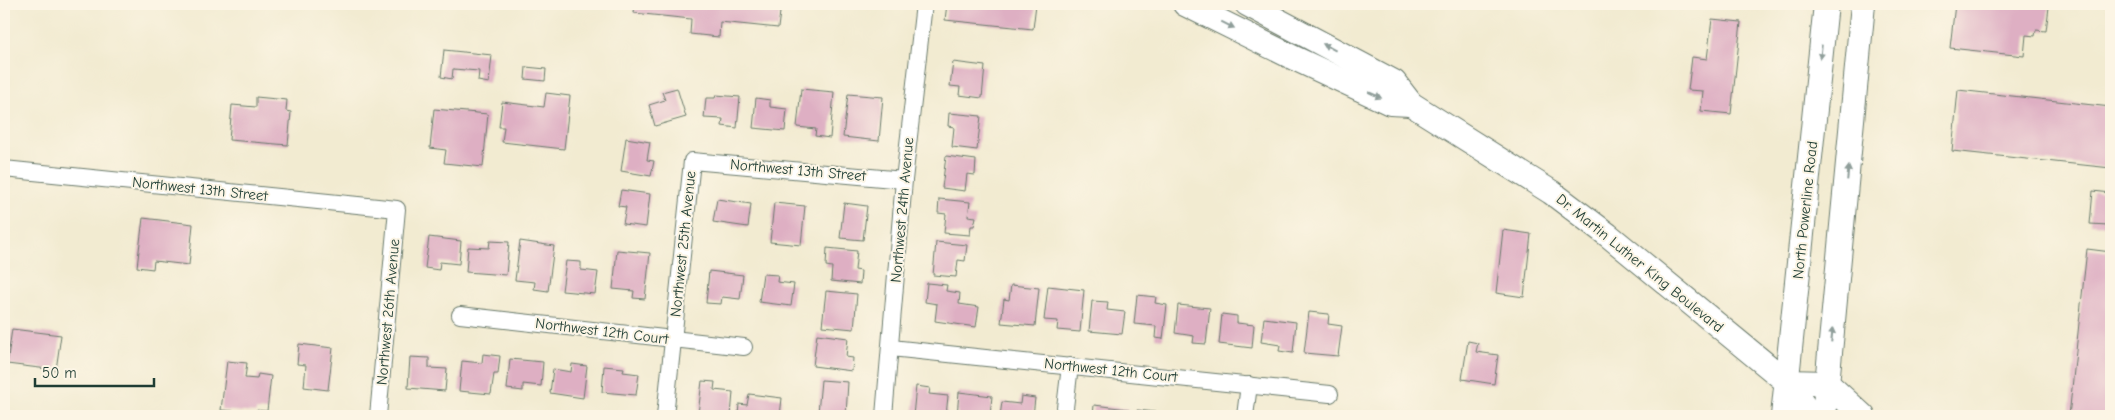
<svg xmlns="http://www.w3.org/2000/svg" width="2115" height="420" viewBox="0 0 2115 420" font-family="'Comic Neue',sans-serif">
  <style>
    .building { fill: #deafc3 }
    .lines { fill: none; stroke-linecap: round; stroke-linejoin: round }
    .minor-casing { stroke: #697a6b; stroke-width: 18 }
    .secondary-casing { stroke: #697a6b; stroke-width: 26 }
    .minor { stroke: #fff; stroke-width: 16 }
    .secondary { stroke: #fff; stroke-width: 24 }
    .oneway { fill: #8f9e9a }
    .labels { text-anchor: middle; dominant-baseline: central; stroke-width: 4; stroke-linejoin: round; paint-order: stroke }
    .street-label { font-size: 15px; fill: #1f3d34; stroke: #fcf5e5 }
  </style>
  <rect width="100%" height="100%" fill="#fcf5e5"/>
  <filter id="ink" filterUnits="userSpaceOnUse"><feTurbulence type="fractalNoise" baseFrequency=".02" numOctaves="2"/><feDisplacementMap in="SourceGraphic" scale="10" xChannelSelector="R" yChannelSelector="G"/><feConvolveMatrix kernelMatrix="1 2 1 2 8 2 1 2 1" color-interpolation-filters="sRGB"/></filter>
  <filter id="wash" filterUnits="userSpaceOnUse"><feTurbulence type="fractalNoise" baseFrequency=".0096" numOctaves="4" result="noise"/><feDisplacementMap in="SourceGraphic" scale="20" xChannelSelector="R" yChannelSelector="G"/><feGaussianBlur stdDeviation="1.12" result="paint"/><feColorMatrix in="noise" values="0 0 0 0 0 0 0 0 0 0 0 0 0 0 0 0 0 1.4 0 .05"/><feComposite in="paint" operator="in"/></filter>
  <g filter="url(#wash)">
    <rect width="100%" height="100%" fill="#f2ebd1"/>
    <g id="blocks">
      <!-- building -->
      <g class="building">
        <path d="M635 4H781L778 28 720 22 719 37 690 34 691 19 634 13Z"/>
        <path d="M947 4H1036L1033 29 945 20Z"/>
        <path d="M1955 4H2020L2049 7 2046 31 2036 30 2035 36 2026 35 2024 56 1950 48Z"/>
        <path d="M1712 19 1741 22 1731 114 1701 111 1703 91 1688 90 1692 57 1707 59Z"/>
        <path d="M444 50 492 55 489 83 478 81 479 71 453 69 452 79 441 77Z"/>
        <path d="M953 62 985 66 982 98 959 95 960 87 950 86Z"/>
        <path d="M526 67 546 69 545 81 525 79Z"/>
        <path d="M677 88 686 117 655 126 649 105 665 100 662 92Z"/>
        <path d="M801 89 834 92 830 138 815 136 816 129 797 127Z"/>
        <path d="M1958 90 2111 107V168L1952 151Z"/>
        <path d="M546 93 570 96 564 149 502 142 504 127H499L502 102 544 107Z"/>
        <path d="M848 94 883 97 879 141 843 137Z"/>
        <path d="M716 95 740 97 737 128 722 126 723 119 704 118 706 98H715Z"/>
        <path d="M256 97 287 100 286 111 291 112 288 145 229 140 232 105 256 107Z"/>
        <path d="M756 98 770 100V107L787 109 785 131 753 128Z"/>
        <path d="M434 109 488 114 483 167 444 163 446 150 430 148Z"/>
        <path d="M949 113 981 116 977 150 952 147 954 127 948 126Z"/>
        <path d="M626 138 650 142 647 160 654 161 651 176 621 171Z"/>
        <path d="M946 156 976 160 975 175 967 174 965 191 942 188Z"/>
        <path d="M621 190 650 194 646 227 623 224 626 207 618 206Z"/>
        <path d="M2093 191 2111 193 2108 225 2090 224Z"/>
        <path d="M717 199 751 204 748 227 713 222Z"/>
        <path d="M939 199 970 202 968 216 976 217 974 226H971L970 235 944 233 946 214 938 213Z"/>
        <path d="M774 203 805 206 801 245 770 242Z"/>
        <path d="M844 203 867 206 863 240 840 238Z"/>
        <path d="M143 218 193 224 189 265 154 261 153 269 137 267Z"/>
        <path d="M1503 230 1531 234 1524 297 1496 293Z"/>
        <path d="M429 237 461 241 459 264 440 262 439 270 425 268Z"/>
        <path d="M490 241 509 242 506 275 466 272 468 247 489 248Z"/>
        <path d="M520 241 554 246 548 291 534 289 535 282 515 280Z"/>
        <path d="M936 242 967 245 965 261 958 260 956 277 933 275Z"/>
        <path d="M827 248 857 251 855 270 861 271 860 284 831 281 832 267 826 266Z"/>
        <path d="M2087 249 2111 252V416H2069Z"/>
        <path d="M617 250 650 253 645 299 633 298 634 291 613 289Z"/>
        <path d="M566 261 581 262V270L598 272 595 294 562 291Z"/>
        <path d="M709 271 743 275 740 299 722 297 721 304 706 303Z"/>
        <path d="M763 274 778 275 777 282 794 284 791 306 759 302Z"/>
        <path d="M927 283 947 285 946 291 960 293 959 304 979 307 976 327 935 321 937 304 925 302Z"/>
        <path d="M1011 285 1039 288 1035 326 1001 323 1004 299 1009 300Z"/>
        <path d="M1048 286 1084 290 1080 332 1057 330 1058 321 1044 320Z"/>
        <path d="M826 291 857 294 854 329 822 326Z"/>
        <path d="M1137 295 1156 297 1155 303 1167 305 1163 339 1155 338 1156 326 1134 324Z"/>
        <path d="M1092 301 1108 302 1107 310 1125 312 1122 334 1089 331Z"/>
        <path d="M1178 305 1210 308 1206 344 1193 343 1194 336 1175 333Z"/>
        <path d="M1309 312 1329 314 1328 324 1342 326 1338 356 1304 353Z"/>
        <path d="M1222 314 1237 316V323L1254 325 1252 348 1219 344Z"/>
        <path d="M1264 318 1296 322 1293 353 1279 351 1280 345 1261 342Z"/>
        <path d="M12 329 61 335 56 370 7 364Z"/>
        <path d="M817 334 848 338 846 357 853 358 852 371 813 366Z"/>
        <path d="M1468 341 1478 343 1476 352 1498 355 1494 384 1462 379Z"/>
        <path d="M299 344 333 348 328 390 304 387 306 365 297 364Z"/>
        <path d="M483 354 500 356 498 374H494L491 394 459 391 462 361 482 363Z"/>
        <path d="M410 357 429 358V368L447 369 445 391 408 388Z"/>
        <path d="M510 359 543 362 541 386 523 384V391L507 389Z"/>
        <path d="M227 361 247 363 245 378 257 379 258 374 271 376 267 411 256 410V413L221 410Z"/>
        <path d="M572 364 587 366 583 398 550 393 553 369 571 372Z"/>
        <path d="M604 366 624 368 623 372 639 374 636 395 602 392Z"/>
        <path d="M821 380 848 382 846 415 818 413Z"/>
        <path d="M702 381 715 382 714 390 733 392 731 416H710L698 414Z"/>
        <path d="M916 386 930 388 929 394 948 396 946 416H913Z"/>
        <path d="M959 392 992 396 990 416H957Z"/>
        <path d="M749 394 782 398 780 416 738 415 739 404 747 405Z"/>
        <path d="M1021 396 1035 398 1033 416H1000L1002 402 1020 404Z"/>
        <path d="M1094 405 1128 409 1127 416H1093Z"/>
        <path d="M1137 410 1173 414 1172 416H1137Z"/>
      </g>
    </g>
  </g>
  <g filter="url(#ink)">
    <use href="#blocks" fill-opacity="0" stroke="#697a6b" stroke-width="1"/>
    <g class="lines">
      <defs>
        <g id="minor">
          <path d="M4 169 397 209 378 416"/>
          <path d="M460 315 744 347"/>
          <path d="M891 348 1330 394"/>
          <path d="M665 416 692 161 904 180"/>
          <path d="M884 416 904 180 924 4"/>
          <path d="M1064 416 1070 366"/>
          <path d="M1245 416 1249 385"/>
        </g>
        <g id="secondary">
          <path d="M1185 4 1292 57 1390 103 1411 104"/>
          <path d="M1247 4 1394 82 1411 104 1551 192 1608 235 1787 382 1811 416"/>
          <path d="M1787 382 1827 383 1863 416"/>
          <path d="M1783 416 1826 4"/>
          <path d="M1824 416 1863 4"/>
        </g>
      </defs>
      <!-- minor casing -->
      <use href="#minor" class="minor-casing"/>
      <!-- secondary casing -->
      <use href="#secondary" class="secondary-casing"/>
      <!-- minor -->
      <use href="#minor" class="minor"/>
      <!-- secondary -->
      <use href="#secondary" class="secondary"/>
    </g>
    <!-- one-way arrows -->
    <defs><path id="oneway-solid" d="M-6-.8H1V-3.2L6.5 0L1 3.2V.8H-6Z" transform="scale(1.25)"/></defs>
    <g class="oneway">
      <use href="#oneway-solid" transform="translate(1228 25) rotate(26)"/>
      <use href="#oneway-solid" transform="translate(1329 47) rotate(-152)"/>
      <use href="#oneway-solid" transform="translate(1821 52) rotate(96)"/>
      <use href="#oneway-solid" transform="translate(1375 95) rotate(25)"/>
      <use href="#oneway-solid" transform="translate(1848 173) rotate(-84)"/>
      <use href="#oneway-solid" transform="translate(1832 335) rotate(-84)"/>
    </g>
  </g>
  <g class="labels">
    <!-- street labels -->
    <g class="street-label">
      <text transform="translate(798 170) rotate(5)">Northwest 13th Street</text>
      <text transform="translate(200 189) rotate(6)">Northwest 13th Street</text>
      <text transform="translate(902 210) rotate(-85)">Northwest 24th Avenue</text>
      <text transform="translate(1805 210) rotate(-84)">North Powerline Road</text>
      <text transform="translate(683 244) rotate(-84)">Northwest 25th Avenue</text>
      <text transform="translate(1640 263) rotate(39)">Dr. Martin Luther King Boulevard</text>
      <text transform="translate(388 312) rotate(-85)">Northwest 26th Avenue</text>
      <text transform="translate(602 331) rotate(7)">Northwest 12th Court</text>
      <text transform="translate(1111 370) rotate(6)">Northwest 12th Court</text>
    </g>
  </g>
  <!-- margin -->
  <rect width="2115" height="420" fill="none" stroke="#fcf5e5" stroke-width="20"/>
  <!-- scale -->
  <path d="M35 378v8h119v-8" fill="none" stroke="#1f3d34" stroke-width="2.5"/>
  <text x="42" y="378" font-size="15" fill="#1f3d34" stroke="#fcf5e5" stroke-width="4" paint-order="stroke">50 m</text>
</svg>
